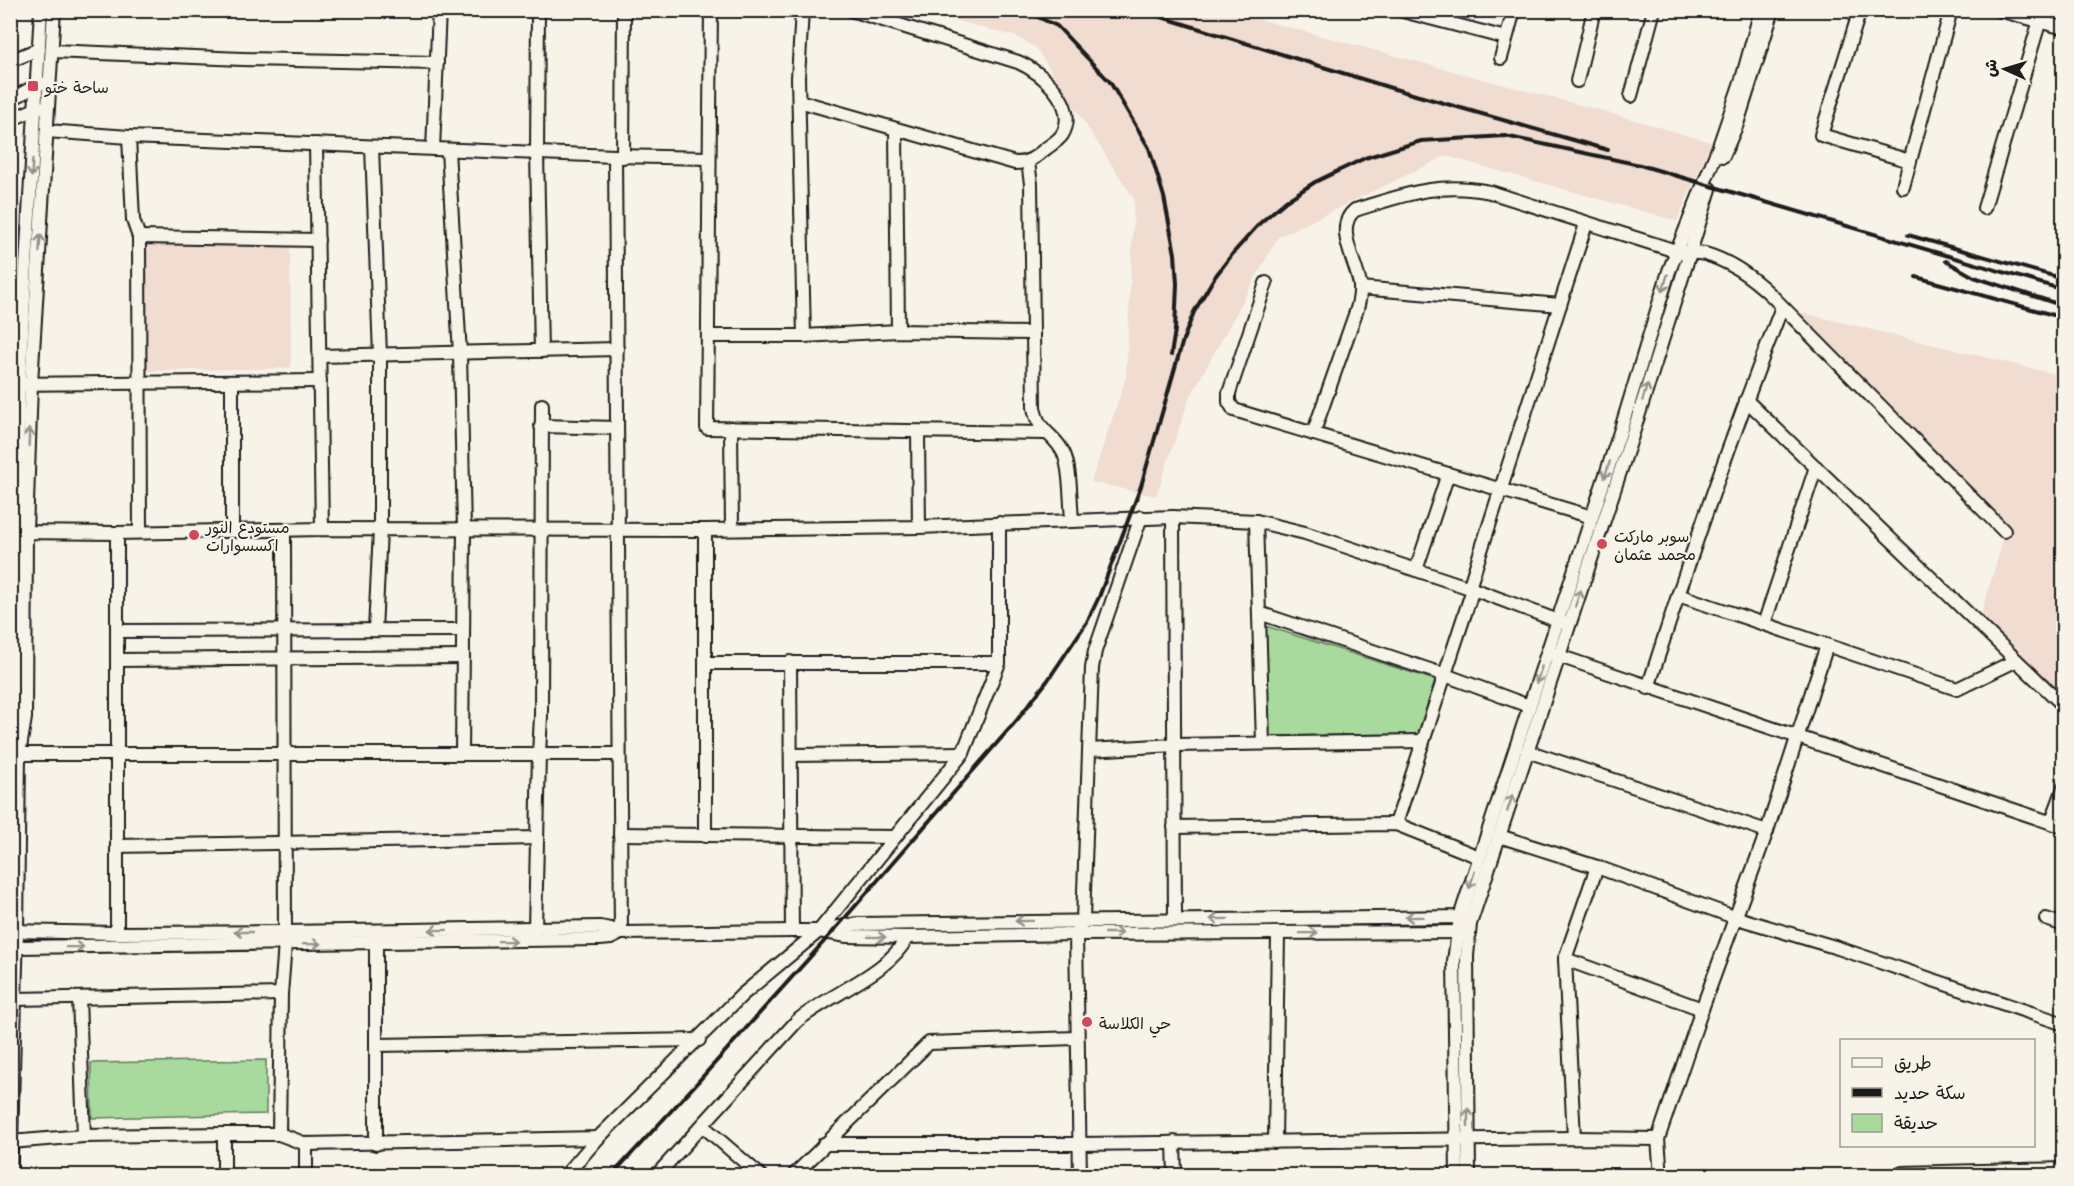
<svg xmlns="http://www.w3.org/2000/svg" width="2074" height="1186" viewBox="0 0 2074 1186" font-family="'Playpen Sans','Playpen Sans Arabic',sans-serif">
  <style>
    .built { fill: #f0dcd0 }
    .green { fill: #a7da9c; stroke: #627b5c; stroke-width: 1.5 }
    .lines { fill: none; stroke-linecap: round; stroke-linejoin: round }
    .minor-casing { stroke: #1c1c1c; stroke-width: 16 }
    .minor { stroke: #f7f3e8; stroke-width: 12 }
    .rail { stroke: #1c1c1c; stroke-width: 4 }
    .oneway { stroke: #94928c }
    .poi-dot { fill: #d1495b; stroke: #f7f3e8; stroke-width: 2 }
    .labels { text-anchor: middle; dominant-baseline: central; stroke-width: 4.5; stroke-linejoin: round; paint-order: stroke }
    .poi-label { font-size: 16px; fill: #1c1c1c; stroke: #f7f3e8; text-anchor: start }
  </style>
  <rect width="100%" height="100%" fill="#f7f3e8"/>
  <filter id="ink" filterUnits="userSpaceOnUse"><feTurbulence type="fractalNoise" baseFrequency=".0167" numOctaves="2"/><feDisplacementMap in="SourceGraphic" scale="12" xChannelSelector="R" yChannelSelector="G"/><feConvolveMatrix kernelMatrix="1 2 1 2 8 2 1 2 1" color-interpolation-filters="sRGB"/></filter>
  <g filter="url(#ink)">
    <!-- built -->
    <g class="built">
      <path d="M922 11H1227L1603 111 1711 142 1677 221 1446 156 1278 237 1189 399 1156 496 1091 482 1126 377 1134 199 1036 48 1017 37Z"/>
      <path d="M147 243H290L291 368 147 371Z"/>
      <path d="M1766 304 2063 376V706L1978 625 2006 530Z"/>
    </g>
    <!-- green -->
    <g class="green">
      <path d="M1266 626 1435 680 1418 734 1269 736Z"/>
      <path d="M266 1060V1114L92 1118 91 1063Z"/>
    </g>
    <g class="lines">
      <defs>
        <g id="minor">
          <path d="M538 10 537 153 541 351"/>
          <path d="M711 10 707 428 1045 433"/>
          <path d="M802 10 798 78 804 336"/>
          <path d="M1399 10 1506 38"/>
          <path d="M1860 10 1821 135 1910 161"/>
          <path d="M1999 10 2064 28"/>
          <path d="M52 51 242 59 437 63"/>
          <path d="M1501 58 1514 10"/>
          <path d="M10 61 39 49"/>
          <path d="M1577 81 1594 10"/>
          <path d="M1631 96 1654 10"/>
          <path d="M10 100 41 83"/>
          <path d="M799 101 1015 163C1028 163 1035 158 1044 150 1050 145 1058 141 1062 135 1080 106 1042 72 1018 62L851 10"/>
          <path d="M10 120 40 107"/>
          <path d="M896 130 898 331"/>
          <path d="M47 131 129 137 615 156 709 158"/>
          <path d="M129 137 133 220 139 237 140 532"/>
          <path d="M316 144 322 529"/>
          <path d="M372 147 380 355V530L375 630"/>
          <path d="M433 149 439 10"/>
          <path d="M448 150 460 354 464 530 462 754"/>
          <path d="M615 156C618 415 618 674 621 933"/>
          <path d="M1723 156 1737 124 1773 10"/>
          <path d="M623 157 624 10"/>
          <path d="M1028 162 1031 184 1034 407C1038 434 1055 433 1064 454 1071 470 1070 501 1072 519"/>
          <path d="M1903 187 1951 10"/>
          <path d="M1984 208 2043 10"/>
          <path d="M139 237 318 240"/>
          <path d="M1266 283 1229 393V402L1234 410 1592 517"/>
          <path d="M1360 288 1560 305"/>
          <path d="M708 336H804L898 331 1032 333"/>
          <path d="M320 356 617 349"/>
          <path d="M232 382V531"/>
          <path d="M10 384 320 381"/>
          <path d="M1746 400 2064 706"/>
          <path d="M541 426 617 428"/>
          <path d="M731 428 732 529"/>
          <path d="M918 433 919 527"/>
          <path d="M1313 434 1357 309C1359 301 1361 294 1360 285 1357 263 1333 227 1355 210 1404 195 1438 181 1490 192L1676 251C1686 253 1696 252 1705 254 1730 261 1753 278 1771 295L2004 531"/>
          <path d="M1173 517 1175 919"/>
          <path d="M1256 521 1263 743"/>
          <path d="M705 530V836"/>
          <path d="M15 532 117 533 322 529 705 530 919 527 1173 517 1256 521 1305 533 1473 589 1569 625"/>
          <path d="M1416 570 1448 474"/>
          <path d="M1469 588 1586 224"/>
          <path d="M1678 595 1957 689 2015 661"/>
          <path d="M1259 613 1445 675 1529 706"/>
          <path d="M1764 624 1816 467"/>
          <path d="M117 631 463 630"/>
          <path d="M1553 654 2064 827"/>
          <path d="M117 660 463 657"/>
          <path d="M790 662 792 931"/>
          <path d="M705 663H999"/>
          <path d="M1648 688C1689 559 1733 432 1782 307"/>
          <path d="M18 743 15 725V532L19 384 41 10"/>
          <path d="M1090 750 1174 745 1423 741"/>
          <path d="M1527 751 1767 831"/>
          <path d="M19 754H618"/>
          <path d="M791 755 963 753"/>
          <path d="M2051 823 2064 788"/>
          <path d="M1396 824 1473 589"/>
          <path d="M1174 827 1396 824 1479 857"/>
          <path d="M620 834 895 837"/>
          <path d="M1499 836 1597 867 1734 917 1838 948 2064 1024"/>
          <path d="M117 846 537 838"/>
          <path d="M2046 919 2064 925"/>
          <path d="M535 929 539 754 541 716 542 405"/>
          <path d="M823 930 856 924 1468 917"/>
          <path d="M10 931 117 933 285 932 600 927 611 929 621 933"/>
          <path d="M117 933V533"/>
          <path d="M376 935V1144"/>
          <path d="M17 947 600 939 611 938 621 933 792 931H819L847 936 907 937 1076 934 1469 932"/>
          <path d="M1565 959 1702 1009"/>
          <path d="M79 998 84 1136"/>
          <path d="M15 999 281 994"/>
          <path d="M376 1045 699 1040"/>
          <path d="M703 1126 761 1176"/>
          <path d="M224 1134V1176"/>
          <path d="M279 1134 281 994 285 944 284 530"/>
          <path d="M1574 1138 1565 959 1597 867"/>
          <path d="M10 1142 84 1136 224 1134H279L306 1144 598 1138"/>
          <path d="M1174 1142 1175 1176"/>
          <path d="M1275 1142 1278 933"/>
          <path d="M824 1144H1079L1574 1138 1658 1139"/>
          <path d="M1902 1173 2064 1169"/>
          <path d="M10 1174 17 931 19 754 25 718 26 532 31 384 54 10"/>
          <path d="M306 1176V1144"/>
          <path d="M565 1176 598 1138 742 995 819 931 963 753 999 663V523"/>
          <path d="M656 1176 797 1021C828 995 891 972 907 937"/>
          <path d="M793 1176 929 1043 1076 1038"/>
          <path d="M1080 1176 1076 934 1083 920 1092 668 1095 651 1141 517"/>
          <path d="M1457 1176 1454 961 1460 917 1620 432 1669 271 1719 146 1742 79 1761 10"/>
          <path d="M1469 1176 1467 956 1470 924 1632 436 1710 189"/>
          <path d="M1661 1176 1658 1139 1702 1009 1767 831 1827 645"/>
        </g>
      </defs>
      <!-- minor casing -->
      <use href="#minor" class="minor-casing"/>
      <!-- minor -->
      <use href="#minor" class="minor"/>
      <!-- rail -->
      <g class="rail">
        <path d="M1023 10 1057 26 1110 82 1149 148 1164 197 1175 254 1177 284 1175 330 1171 355"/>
        <path d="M1139 10 1391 88 1608 150"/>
        <path d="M1908 235 2064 279"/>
        <path d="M1946 261 1974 277 2064 306"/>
        <path d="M1916 277 2064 318"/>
        <path d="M611 1176 696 1084 838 926 1017 720 1048 680 1087 622 1099 597 1141 486 1183 340 1194 312 1214 278 1234 252 1260 223 1286 201 1315 182 1365 158 1421 141 1505 136 1640 165 2064 290"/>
      </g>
    </g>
    <!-- one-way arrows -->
    <defs><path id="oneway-shaft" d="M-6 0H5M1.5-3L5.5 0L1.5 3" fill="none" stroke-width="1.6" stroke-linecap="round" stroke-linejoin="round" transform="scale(1.5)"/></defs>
    <g class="oneway">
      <use href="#oneway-shaft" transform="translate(32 168) rotate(93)"/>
      <use href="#oneway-shaft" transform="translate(40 243) rotate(-86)"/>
      <use href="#oneway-shaft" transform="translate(1665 283) rotate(107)"/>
      <use href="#oneway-shaft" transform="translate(1645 392) rotate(-73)"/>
      <use href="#oneway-shaft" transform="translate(29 437) rotate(-88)"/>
      <use href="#oneway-shaft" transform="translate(1607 470) rotate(109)"/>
      <use href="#oneway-shaft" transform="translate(1578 598) rotate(-72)"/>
      <use href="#oneway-shaft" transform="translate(1539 675) rotate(108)"/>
      <use href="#oneway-shaft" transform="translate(1510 803) rotate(-72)"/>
      <use href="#oneway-shaft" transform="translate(1472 880) rotate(108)"/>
      <use href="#oneway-shaft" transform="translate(1414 917) rotate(179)"/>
      <use href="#oneway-shaft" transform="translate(1219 919) rotate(179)"/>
      <use href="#oneway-shaft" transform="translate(1024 921) rotate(179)"/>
      <use href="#oneway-shaft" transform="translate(438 930) rotate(179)"/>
      <use href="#oneway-shaft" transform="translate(243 932) rotate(180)"/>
      <use href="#oneway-shaft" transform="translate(1114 933)"/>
      <use href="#oneway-shaft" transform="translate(1309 933) rotate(-1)"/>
      <use href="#oneway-shaft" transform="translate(877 937) rotate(1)"/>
      <use href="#oneway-shaft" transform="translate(507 941) rotate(-1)"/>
      <use href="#oneway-shaft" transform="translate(312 944) rotate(-1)"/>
      <use href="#oneway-shaft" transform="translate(75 947) rotate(-1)"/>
      <use href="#oneway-shaft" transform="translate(1468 1117) rotate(-90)"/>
    </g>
  </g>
  <!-- markers -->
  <g class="poi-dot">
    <rect x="27" y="80" width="12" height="12" rx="3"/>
    <circle cx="194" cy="535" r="6"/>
    <circle cx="1602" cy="544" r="6"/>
    <circle cx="1087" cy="1022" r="6"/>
  </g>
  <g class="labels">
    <!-- poi labels -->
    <g class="poi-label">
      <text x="45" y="86">ساحة ختو</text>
      <text x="206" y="526">مستودع النور<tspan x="206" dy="18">اكسسوارات</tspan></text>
      <text x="1614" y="535">سوبر ماركت<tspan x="1614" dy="18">محمد عثمان</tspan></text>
      <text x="1099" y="1022">حي الكلاسة</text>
    </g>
  </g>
  <!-- margin -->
  <rect width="2074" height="1186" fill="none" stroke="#f7f3e8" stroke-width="36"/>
  <rect x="18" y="18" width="2038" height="1150" fill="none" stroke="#1c1c1c" stroke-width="2" filter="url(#ink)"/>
  <!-- legend -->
  <rect x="1840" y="1039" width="195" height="108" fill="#f7f3e8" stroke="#9f9d96" stroke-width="1.5"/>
  <rect x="1852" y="1058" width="30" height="9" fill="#f7f3e8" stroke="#9f9d96" stroke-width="1.5"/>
  <text x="1894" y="1069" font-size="18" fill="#1c1c1c">طريق</text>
  <rect x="1852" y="1088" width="30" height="9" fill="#1c1c1c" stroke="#9f9d96" stroke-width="1.5"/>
  <text x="1894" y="1099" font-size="18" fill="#1c1c1c">سكة حديد</text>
  <rect x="1852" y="1114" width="30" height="18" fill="#a7da9c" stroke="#9f9d96" stroke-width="1.5"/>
  <text x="1894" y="1129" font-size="18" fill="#1c1c1c">حديقة</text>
  <!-- north arrow -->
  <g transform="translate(2005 69) rotate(274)" stroke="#f7f3e8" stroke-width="4.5" paint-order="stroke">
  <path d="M0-4.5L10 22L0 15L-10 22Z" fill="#1c1c1c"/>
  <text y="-9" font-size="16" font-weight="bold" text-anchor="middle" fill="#1c1c1c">ش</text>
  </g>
</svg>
